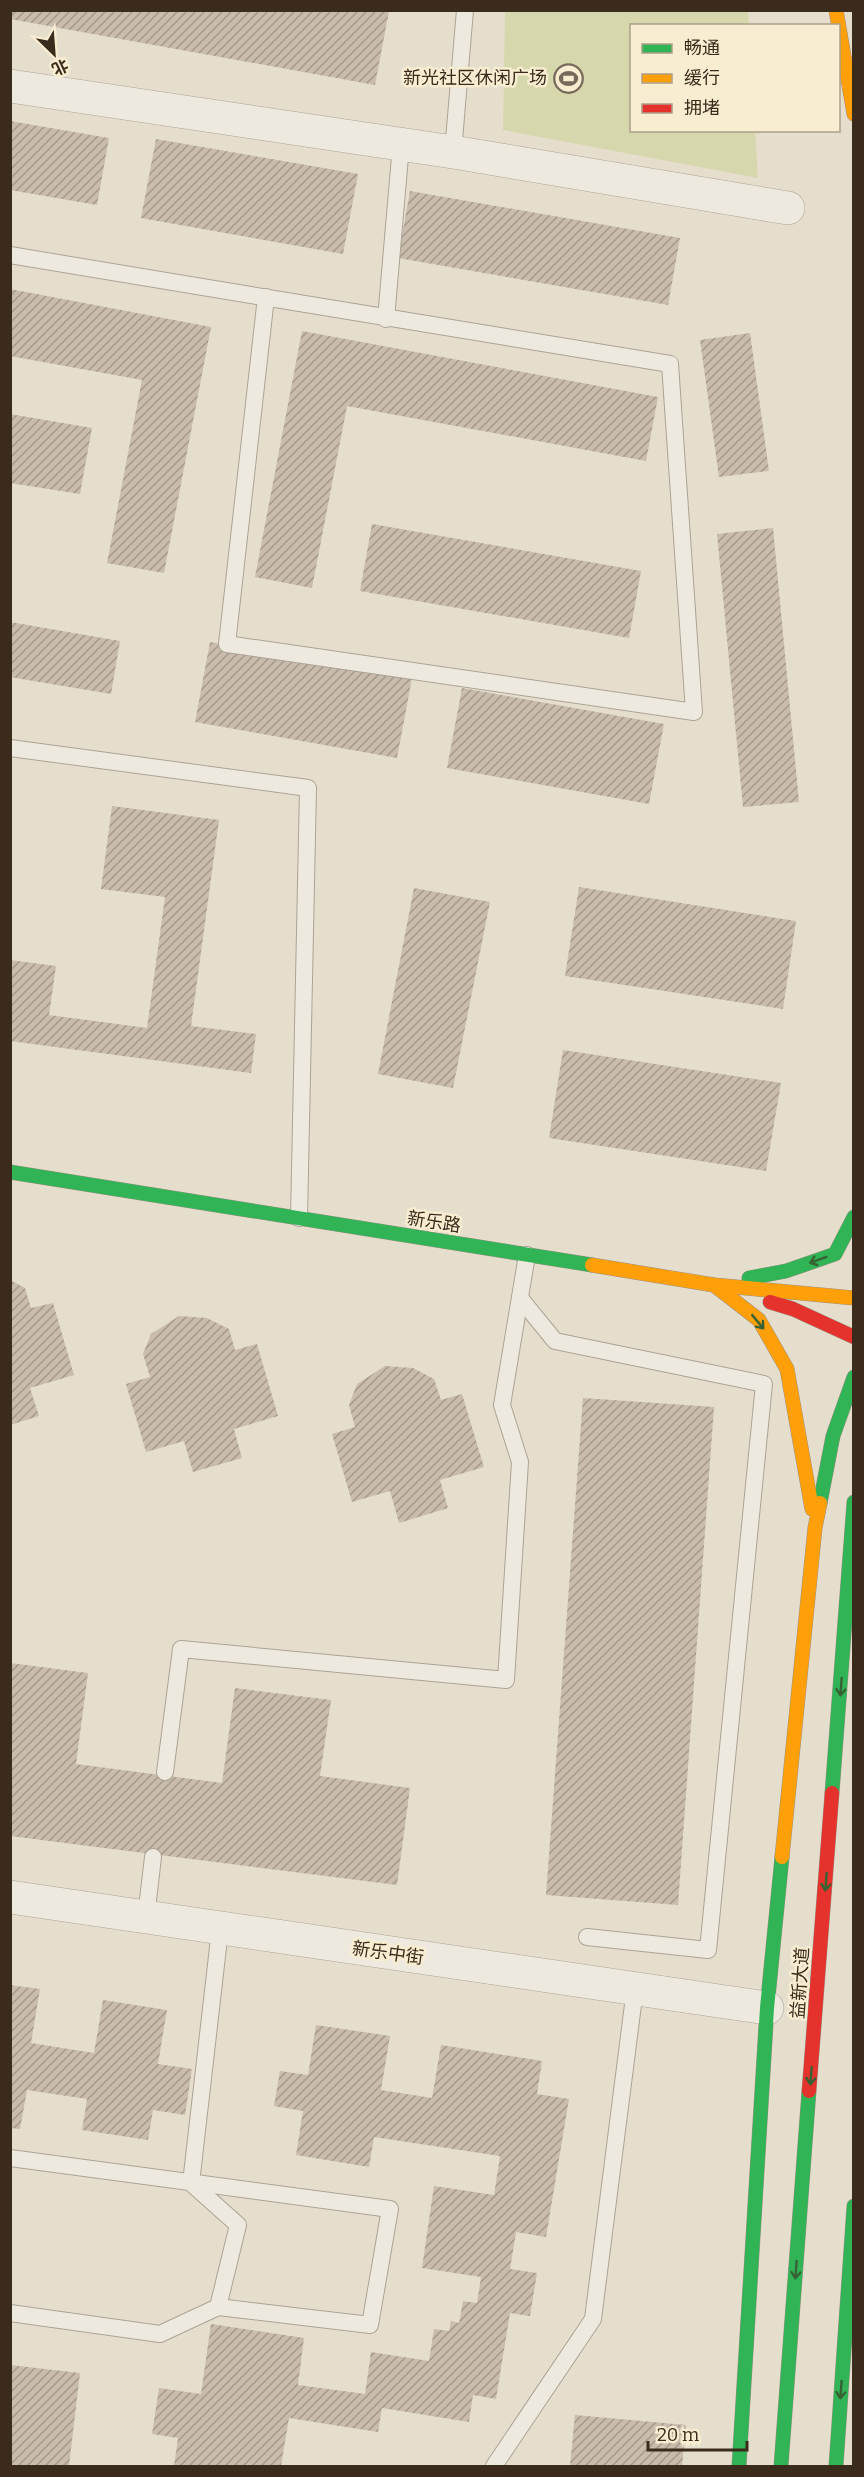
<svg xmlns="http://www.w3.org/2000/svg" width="864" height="2477" viewBox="0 0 864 2477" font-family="Bitter,'Noto Sans SC',serif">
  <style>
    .garden { fill: #d7d7ad }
    .building { fill: url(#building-hatch) }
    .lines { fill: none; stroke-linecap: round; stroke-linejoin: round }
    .lane-casing { stroke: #aba396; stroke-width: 18 }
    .street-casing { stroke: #aba396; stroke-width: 34 }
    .fast-casing { stroke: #9b9285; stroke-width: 15 }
    .slow-casing { stroke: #9b9285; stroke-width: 15 }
    .jam-casing { stroke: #9b9285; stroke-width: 15 }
    .lane { stroke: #eee9de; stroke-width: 16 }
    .street { stroke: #eee9de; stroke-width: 33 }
    .fast { stroke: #30b455; stroke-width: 14 }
    .slow { stroke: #ff9f0a; stroke-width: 14 }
    .jam { stroke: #e5322d; stroke-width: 14 }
    .oneway { stroke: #376233 }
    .labels { text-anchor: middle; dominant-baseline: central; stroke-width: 5; stroke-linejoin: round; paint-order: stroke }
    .poi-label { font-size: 18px; fill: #3b2b1c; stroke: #f8edd1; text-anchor: end }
    .street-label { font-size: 18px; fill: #3b2b1c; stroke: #f8edd1 }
  </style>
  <defs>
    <pattern id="building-hatch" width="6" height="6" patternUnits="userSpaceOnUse" patternTransform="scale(1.5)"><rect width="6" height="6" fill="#cabcad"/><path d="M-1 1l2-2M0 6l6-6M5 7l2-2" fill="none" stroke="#a5998c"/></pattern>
  </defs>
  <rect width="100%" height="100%" fill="#e6decc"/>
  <!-- garden -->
  <path class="garden" d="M505 11H748L749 25 632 26V130L755 131 758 178 503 130Z"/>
  <!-- building -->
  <g class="building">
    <path d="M10 10H388L389 11 375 85 10 19Z"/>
    <path d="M10 121 109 138 97 205 10 190Z"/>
    <path d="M156 139 358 174 343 254 141 218Z"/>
    <path d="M410 191 680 238 668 305 398 258Z"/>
    <path d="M10 289 211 327 164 573 107 563 142 380 10 356Z"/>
    <path d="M302 331 658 397 646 461 347 406 312 588 255 577Z"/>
    <path d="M750 333 769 471 719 477 700 340Z"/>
    <path d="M10 414 92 428 80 494 10 483Z"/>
    <path d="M372 524 641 571 629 638 360 591Z"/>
    <path d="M773 528 799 802 743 807 717 534Z"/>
    <path d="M10 622 120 641 111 694 10 677Z"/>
    <path d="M210 642 412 678 397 758 195 722Z"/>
    <path d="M462 688 664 724 649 804 447 768Z"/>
    <path d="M112 806 219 820 191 1026 256 1034 251 1073 10 1041V960L56 966 49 1015 147 1028 165 897 101 889Z"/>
    <path d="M579 887 796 921 783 1009 565 976Z"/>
    <path d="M414 888 490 902 453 1088 378 1074Z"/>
    <path d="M563 1050 781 1083 766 1171 549 1138Z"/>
    <path d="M10 1280 25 1288 31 1308 53 1303 74 1375 30 1388 39 1416 10 1425Z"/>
    <path d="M179 1316 207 1318 229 1329 235 1350 257 1344 278 1416 234 1429 242 1458 193 1472 184 1441 146 1452 126 1384 150 1377 143 1354 151 1334Z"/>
    <path d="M385 1366 413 1368 434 1379 441 1400 462 1394 484 1467 440 1480 448 1508 399 1523 390 1491 352 1502 332 1434 355 1427 349 1405 357 1384Z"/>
    <path d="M583 1398 714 1407 678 1905 546 1895Z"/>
    <path d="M10 1663 88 1673 76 1764 222 1783 235 1688 331 1700 320 1776 410 1788 397 1885 10 1836Z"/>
    <path d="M10 1985 40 1989 31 2043 94 2053 103 2000 167 2010 158 2064 192 2069 185 2115 153 2110 148 2140 82 2130 87 2099 27 2090 20 2129 10 2128Z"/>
    <path d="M316 2025 390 2036 381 2090 432 2098 441 2045 542 2061 537 2094 569 2099 546 2237 516 2232 510 2269 537 2273 530 2316 510 2313 496 2399 473 2395 469 2422 382 2408 378 2432 289 2418 281 2466H174L178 2438 152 2434 159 2388 201 2394 211 2324 304 2338 298 2385 365 2394 371 2352 429 2361 434 2329 449 2331 451 2321 459 2323 463 2301 477 2303 481 2277 422 2268 434 2186 494 2195 500 2156 374 2137 369 2167 296 2155 303 2111 274 2106 280 2071 308 2075Z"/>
    <path d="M10 2365 80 2373 69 2466H10Z"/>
    <path d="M575 2415 686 2425 682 2466H570Z"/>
  </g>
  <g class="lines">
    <defs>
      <g id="lane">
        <path d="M453 152 465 10"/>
        <path d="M10 255C230 291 450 329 670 364L694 712 227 644 266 297"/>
        <path d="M386 319 401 145"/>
        <path d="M10 748 308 788 299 1218"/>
        <path d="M520 1298 555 1341 764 1384 708 1950 587 1937"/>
        <path d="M165 1772 181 1649 506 1680 520 1462 502 1405 527 1255"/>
        <path d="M146 1917 153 1857"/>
        <path d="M10 2158 390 2209 370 2325 218 2307"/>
        <path d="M10 2313 160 2334 218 2307 238 2225 191 2183 220 1930"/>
        <path d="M494 2466 593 2319 635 1989"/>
      </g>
      <g id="street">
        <path d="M10 86 453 152 788 208"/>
        <path d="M10 1897 767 2008"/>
      </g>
      <g id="fast">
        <path d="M10 1172 592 1265"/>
        <path d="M749 1278 786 1271 835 1254 854 1217"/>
        <path d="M820 1503 833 1436 854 1377"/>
        <path d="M832 1793 854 1502"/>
        <path d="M739 2466 767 2008 782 1857"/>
        <path d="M781 2466 809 2091"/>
        <path d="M836 2466 854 2206"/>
      </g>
      <g id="slow">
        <path d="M836 10 854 114"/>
        <path d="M592 1265 714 1285 854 1298"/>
        <path d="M714 1285 759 1320 787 1369 812 1509"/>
        <path d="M782 1857 815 1528 820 1503"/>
      </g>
      <g id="jam">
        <path d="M770 1302 793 1309 854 1337"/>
        <path d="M809 2091 832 1793"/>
      </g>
    </defs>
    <!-- lane casing -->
    <use href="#lane" class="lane-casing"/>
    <!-- street casing -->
    <use href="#street" class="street-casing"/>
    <!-- fast casing -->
    <use href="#fast" class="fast-casing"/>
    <!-- slow casing -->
    <use href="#slow" class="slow-casing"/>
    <!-- jam casing -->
    <use href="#jam" class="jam-casing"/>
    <!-- lane -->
    <use href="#lane" class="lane"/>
    <!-- street -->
    <use href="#street" class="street"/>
    <!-- fast -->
    <use href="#fast" class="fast"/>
    <!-- slow -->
    <use href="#slow" class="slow"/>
    <!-- jam -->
    <use href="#jam" class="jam"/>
  </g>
  <!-- one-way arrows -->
  <defs><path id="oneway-shaft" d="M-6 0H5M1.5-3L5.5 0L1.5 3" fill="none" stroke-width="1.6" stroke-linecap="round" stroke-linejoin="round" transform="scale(1.5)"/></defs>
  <g class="oneway">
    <use href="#oneway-shaft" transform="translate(818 1260) rotate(160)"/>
    <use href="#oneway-shaft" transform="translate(758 1322) rotate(50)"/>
    <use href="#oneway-shaft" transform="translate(841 1687) rotate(94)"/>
    <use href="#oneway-shaft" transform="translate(826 1882) rotate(94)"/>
    <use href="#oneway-shaft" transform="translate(811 2076) rotate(94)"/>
    <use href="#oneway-shaft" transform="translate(796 2270) rotate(94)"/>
    <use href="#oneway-shaft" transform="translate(841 2390) rotate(94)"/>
  </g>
  <!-- icons -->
  <defs>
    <symbol id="stadium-ring" viewBox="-11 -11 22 22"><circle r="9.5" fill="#f8edd1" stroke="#776a5a" stroke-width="1.5"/><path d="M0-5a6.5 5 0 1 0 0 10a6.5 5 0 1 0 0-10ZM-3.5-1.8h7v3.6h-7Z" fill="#776a5a"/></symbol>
  </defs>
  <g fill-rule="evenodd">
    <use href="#stadium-ring" x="552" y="62" width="33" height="33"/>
  </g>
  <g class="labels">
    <!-- poi labels -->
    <g class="poi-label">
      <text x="547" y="78">新光社区休闲广场</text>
    </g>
    <!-- street labels -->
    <g class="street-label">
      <text transform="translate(434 1222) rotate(9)">新乐路</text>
      <text transform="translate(388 1953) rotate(8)">新乐中街</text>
      <text transform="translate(800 1983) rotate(-86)">益新大道</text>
    </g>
  </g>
  <!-- border -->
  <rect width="864" height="2477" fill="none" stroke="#3b2b1c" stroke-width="24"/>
  <!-- legend -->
  <rect x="630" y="24" width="210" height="108" fill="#f8edd1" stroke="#ac9f89" stroke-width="1.5"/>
  <rect x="642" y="44" width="30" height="9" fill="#30b455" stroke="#ac9f89" stroke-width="1.5"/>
  <text x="684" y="54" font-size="18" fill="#3b2b1c">畅通</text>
  <rect x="642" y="74" width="30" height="9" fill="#ff9f0a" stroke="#ac9f89" stroke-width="1.5"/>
  <text x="684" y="84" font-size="18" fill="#3b2b1c">缓行</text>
  <rect x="642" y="104" width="30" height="9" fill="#e5322d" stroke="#ac9f89" stroke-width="1.5"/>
  <text x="684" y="114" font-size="18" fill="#3b2b1c">拥堵</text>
  <!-- north arrow -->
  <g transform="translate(54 54) rotate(155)" stroke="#f8edd1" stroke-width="4.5" paint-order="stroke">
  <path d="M0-4.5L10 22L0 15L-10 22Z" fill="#3b2b1c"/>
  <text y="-9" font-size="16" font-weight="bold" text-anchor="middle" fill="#3b2b1c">北</text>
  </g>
  <!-- scale -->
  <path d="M648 2441v9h99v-9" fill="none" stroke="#3b2b1c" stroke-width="3"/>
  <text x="657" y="2441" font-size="18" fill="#3b2b1c" stroke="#f8edd1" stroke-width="4.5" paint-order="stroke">20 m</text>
</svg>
